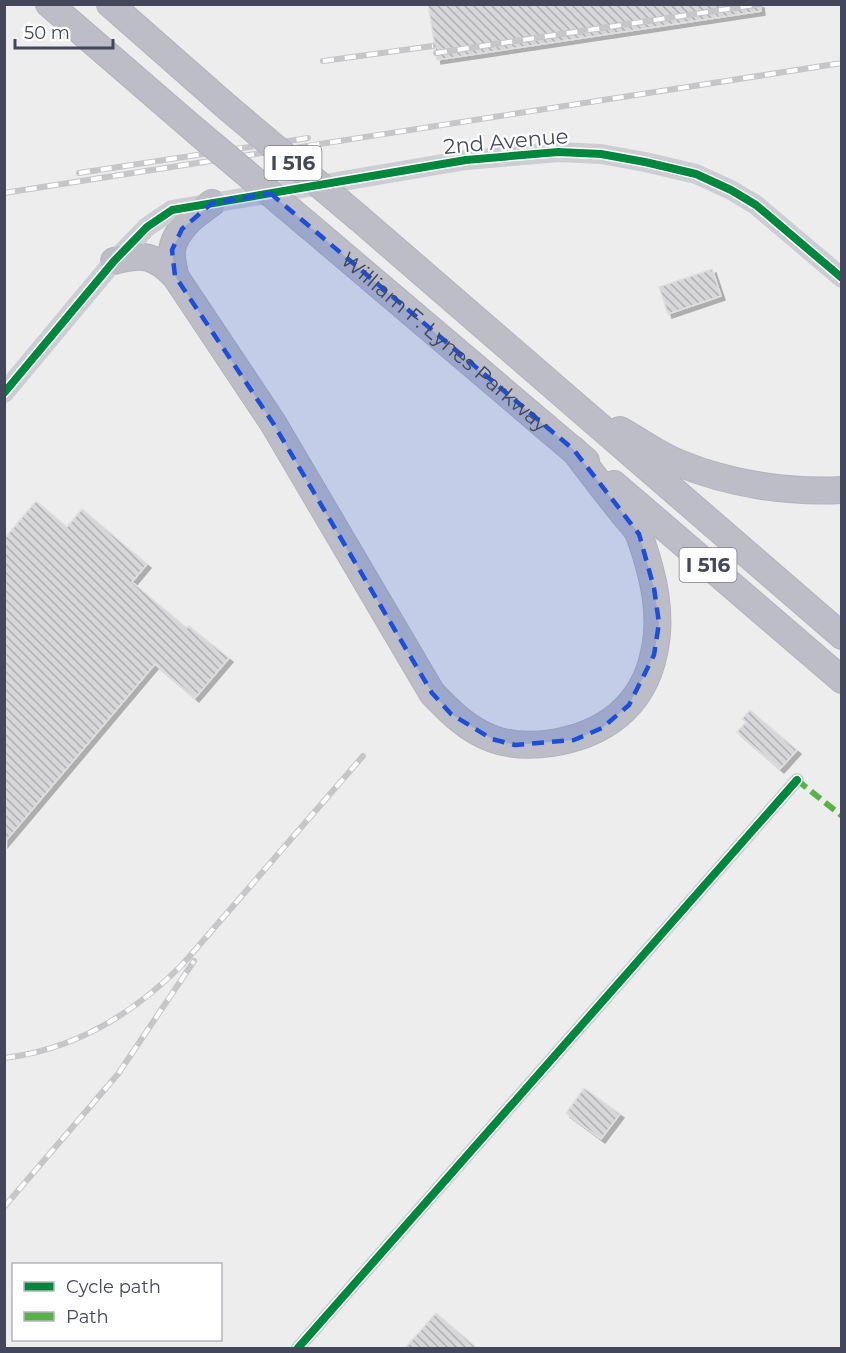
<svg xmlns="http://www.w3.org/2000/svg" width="846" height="1353" viewBox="0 0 846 1353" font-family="Montserrat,sans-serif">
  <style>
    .building { fill: url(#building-back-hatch); stroke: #dfdfe0; stroke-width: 1.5; filter: url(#shadow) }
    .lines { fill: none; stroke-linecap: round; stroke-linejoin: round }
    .highway-casing { stroke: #b2b3bd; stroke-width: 28 }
    .street { stroke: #ceced3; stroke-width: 14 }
    .secondary { stroke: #cdced3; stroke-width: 20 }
    .highway { stroke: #bcbdc7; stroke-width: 26 }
    .rail-casing { stroke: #c6c6c9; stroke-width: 6 }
    .rail { stroke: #fff; stroke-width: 4; stroke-dasharray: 11; stroke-linecap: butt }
    .highway-bridge-casing { stroke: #b2b3bd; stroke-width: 28; stroke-linecap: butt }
    .highway-bridge { stroke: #bcbdc7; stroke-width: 26 }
    .quiet { stroke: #57b348; stroke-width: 6; stroke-dasharray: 12 6; stroke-linecap: butt }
    .cycleway-casing { stroke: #fff; stroke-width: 11 }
    .cycleway { stroke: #00873e; stroke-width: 8 }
    .marked { fill: #1d4ed8; fill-opacity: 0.2; stroke: #1d4ed8; stroke-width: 4.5; stroke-dasharray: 12 8; stroke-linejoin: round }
    .labels { text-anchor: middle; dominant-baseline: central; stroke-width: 4.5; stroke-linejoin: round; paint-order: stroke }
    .shield { fill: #fff; stroke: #7c7e8c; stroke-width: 1.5 }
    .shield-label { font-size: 20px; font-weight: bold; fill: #44475a }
    .street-label { font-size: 21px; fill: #44475a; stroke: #fff }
  </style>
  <defs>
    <pattern id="building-back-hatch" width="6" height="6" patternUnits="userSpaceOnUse" patternTransform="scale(1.5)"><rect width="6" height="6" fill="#d7d6d9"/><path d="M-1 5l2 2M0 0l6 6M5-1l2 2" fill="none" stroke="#b0afb3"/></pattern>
    <filter id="shadow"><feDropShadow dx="4" dy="4" stdDeviation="0" flood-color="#0004"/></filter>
  </defs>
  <rect width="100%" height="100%" fill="#eeeded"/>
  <!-- building -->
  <g class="building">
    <path d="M428 4H760L761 11 437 60Z"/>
    <path d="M712 269 721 296 668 314 659 287Z"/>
    <path d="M36 501 67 527 82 509 147 564 132 582 187 628 189 626 229 658 195 698 155 664 4 843V539Z"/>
    <path d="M750 710 797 750 780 769 737 732 746 722 742 719Z"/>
    <path d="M584 1088 620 1114 601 1139 566 1113Z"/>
    <path d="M436 1313 477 1348H405Z"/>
  </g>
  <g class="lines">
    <defs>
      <g id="highway">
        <path d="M49 4 196 131"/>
        <path d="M110 4 227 107"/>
        <path d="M360 219 842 636"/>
        <path id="s1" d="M308 225 586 461"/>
        <path d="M114 261C143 253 154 255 175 276L273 423 432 693C450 712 468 730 493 739 512 746 532 746 552 743 603 735 643 707 654 653 663 614 653 574 640 537 637 528 627 519 621 511 605 491 589 470 574 450"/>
        <path d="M175 276C174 268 171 258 172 251 174 230 196 214 212 203"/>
        <path d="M620 430C640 441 660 456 681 464 731 484 788 493 842 490"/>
        <path d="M614 484 842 680"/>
      </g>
    </defs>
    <!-- highway casing -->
    <use href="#highway" class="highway-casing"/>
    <!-- street -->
    <path class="street" d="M298 1348 797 780"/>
    <!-- secondary -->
    <path class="secondary" d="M4 393 114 261 147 227 172 210 466 160 558 152 601 154 645 162 696 174 731 190 756 205 842 278"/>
    <!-- highway -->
    <use href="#highway" class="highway"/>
    <defs>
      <g id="rail">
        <path d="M436 53 761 4"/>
        <path d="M323 61 433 46"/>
        <path d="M79 173 308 138"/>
        <path d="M4 193 842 63"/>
        <path d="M4 1058C74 1050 133 1014 182 965L363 756"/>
        <path d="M4 1207 118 1074 194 961"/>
      </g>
    </defs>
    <!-- rail casing -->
    <use href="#rail" class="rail-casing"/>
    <!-- rail -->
    <use href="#rail" class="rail"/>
    <defs>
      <g id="highway-bridge">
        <path d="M227 107 360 219"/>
        <path d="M196 131 308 225"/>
      </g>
    </defs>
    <!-- highway-bridge casing -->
    <use href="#highway-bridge" class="highway-bridge-casing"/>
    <!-- highway-bridge -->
    <use href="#highway-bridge" class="highway-bridge"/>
    <!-- quiet -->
    <path class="quiet" d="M797 780 842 816"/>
    <defs>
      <g id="cycleway">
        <path d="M4 393 114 261 147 227 172 210 466 160 558 152 601 154 645 162 696 174 731 190 756 205 842 278"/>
        <path d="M298 1348 797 780"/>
      </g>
    </defs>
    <!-- cycleway casing -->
    <use href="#cycleway" class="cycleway-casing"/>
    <!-- cycleway -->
    <use href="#cycleway" class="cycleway"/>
  </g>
  <!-- marked area -->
  <path class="marked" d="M270 193 574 450 639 534 654 588 659 623 654 655 629 705 602 728 574 740 515 745 492 739 451 714 432 693 273 423 175 276 172 250 182 229 212 203Z"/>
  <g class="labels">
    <!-- shield labels -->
    <g class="shield">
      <rect x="264.5" y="146" width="57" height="34" rx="4.5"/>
      <rect x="679.5" y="548" width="57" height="34" rx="4.5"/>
    </g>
    <g class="shield-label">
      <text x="293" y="163">I 516</text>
      <text x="708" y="565">I 516</text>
    </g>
    <!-- street labels -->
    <g class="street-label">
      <text transform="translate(506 141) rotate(-5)">2nd Avenue</text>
      <text stroke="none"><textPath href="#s1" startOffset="180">William F. Lynes Parkway</textPath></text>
    </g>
  </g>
  <!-- border -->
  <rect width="846" height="1353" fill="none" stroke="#44475a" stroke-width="12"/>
  <!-- legend -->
  <rect x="12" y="1263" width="210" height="78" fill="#ffffff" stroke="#b4b5bd" stroke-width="1.5"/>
  <rect x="24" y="1282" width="30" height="9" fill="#00873e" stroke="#b4b5bd" stroke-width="1.5"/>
  <text x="66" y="1293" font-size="18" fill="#44475a">Cycle path</text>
  <rect x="24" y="1312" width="30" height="9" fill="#57b348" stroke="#b4b5bd" stroke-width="1.5"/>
  <text x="66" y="1323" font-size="18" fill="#44475a">Path</text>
  <!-- scale -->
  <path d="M15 39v9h98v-9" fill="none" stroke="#44475a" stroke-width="3"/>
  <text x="24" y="39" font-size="18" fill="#44475a" stroke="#ffffff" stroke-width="4.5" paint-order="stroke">50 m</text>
</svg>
